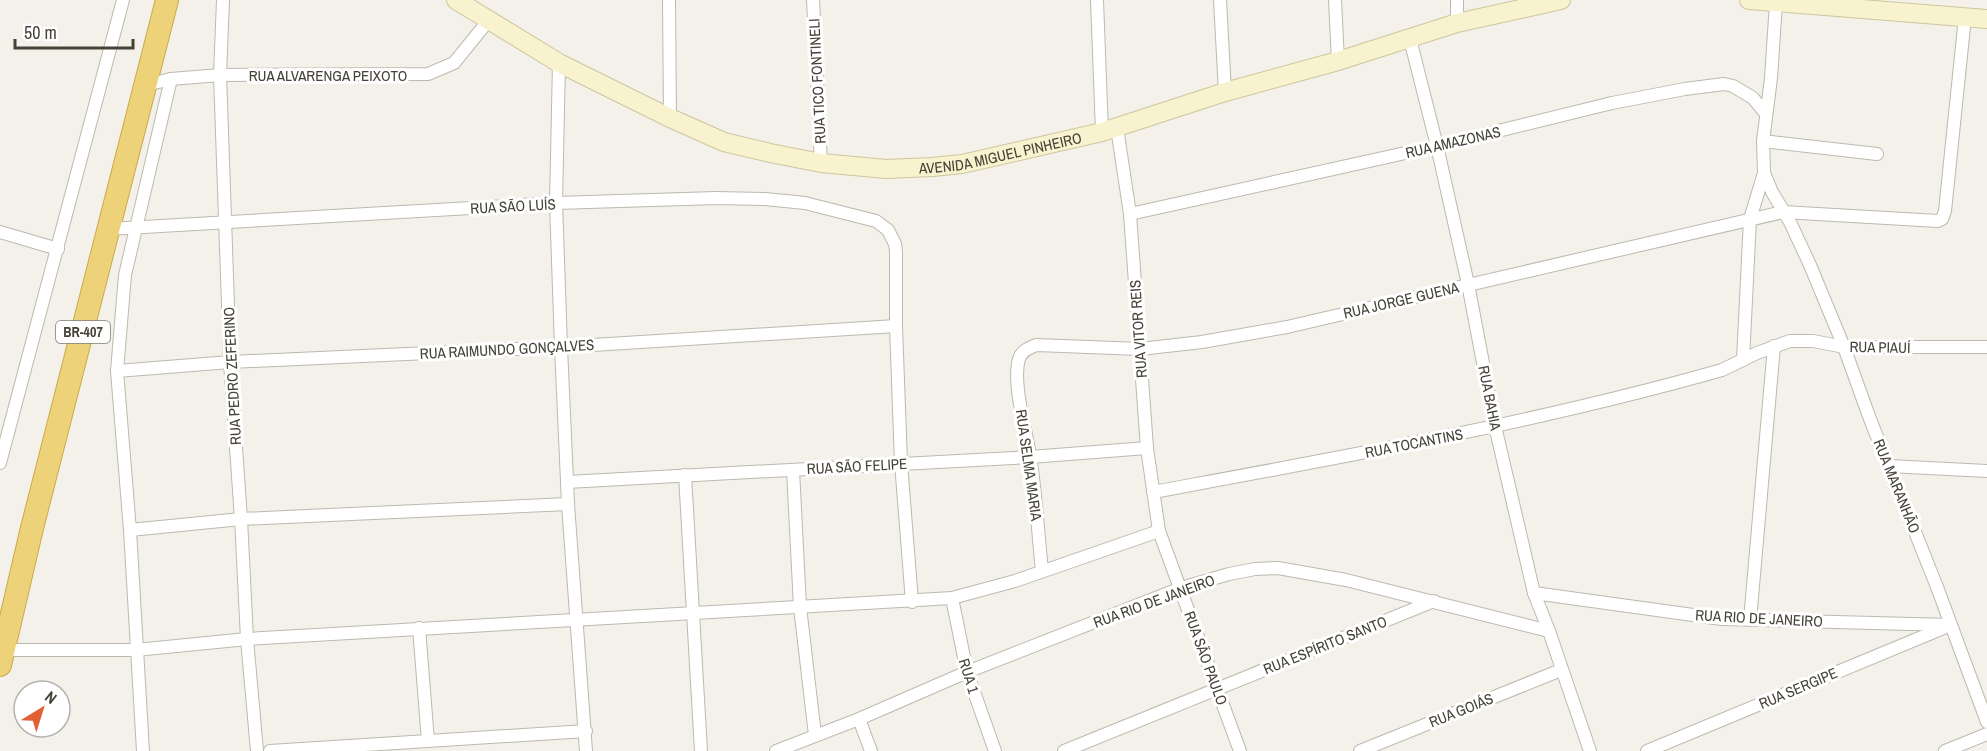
<svg xmlns="http://www.w3.org/2000/svg" width="1987" height="751" viewBox="0 0 1987 751" font-family="'Archivo Narrow',sans-serif">
  <style>
    .lines { fill: none; stroke-linecap: round; stroke-linejoin: round }
    .street-casing { stroke: #bdb9ad; stroke-width: 14 }
    .secondary-casing { stroke: #cdc69e; stroke-width: 20 }
    .highway-casing { stroke: #cba94b; stroke-width: 24 }
    .street { stroke: #fff; stroke-width: 12 }
    .secondary { stroke: #f8f2ce; stroke-width: 18 }
    .highway { stroke: #edd27a; stroke-width: 22 }
    .labels { text-anchor: middle; dominant-baseline: central; stroke-width: 6; stroke-linejoin: round; paint-order: stroke }
    .shield { fill: #fff; stroke: #7d7b74; stroke-width: 1.5 }
    .shield-label { font-size: 14px; font-weight: bold; fill: #454238 }
    .street-label { font-size: 15px; fill: #454238; stroke: #fff }
  </style>
  <rect width="100%" height="100%" fill="#f3f1e9"/>
  <g class="lines">
    <defs>
      <g id="street">
        <path d="M223 0 220 75 230 362 241 519 247 639 257 751"/>
        <path d="M669 0 670 118"/>
        <path d="M813 0 821 163"/>
        <path d="M1097 0 1102 132"/>
        <path d="M1220 0 1225 92"/>
        <path d="M1335 0 1338 61"/>
        <path d="M1457 0V23"/>
        <path d="M1776 3 1771 78 1763 141 1764 173 1772 192 1790 222 1810 265 1844 347 1870 419 1937 587 1987 722"/>
        <path d="M1410 39 1437 146 1468 284 1495 426 1534 593 1549 631 1590 751"/>
        <path d="M559 63 556 203 561 347 568 504 586 751"/>
        <path d="M146 85 171 79 220 75 428 74 454 63 488 21"/>
        <path d="M1117 128 1130 214 1147 448 1159 531 1240 751"/>
        <path d="M1763 141 1877 154"/>
        <path d="M1130 214 1437 146 1612 103 1685 89 1724 84 1733 86 1753 98 1766 114"/>
        <path d="M109 229 556 203 716 198 765 199 805 203 876 221 888 230 895 244 896 252V326L901 463 912 602"/>
        <path d="M0 232 58 249"/>
        <path d="M1743 360 1750 219 1764 173"/>
        <path d="M117 371 230 362 561 347 896 326"/>
        <path d="M0 463 123 0"/>
        <path d="M1889 466 1987 471"/>
        <path d="M793 470 800 607 815 735"/>
        <path d="M685 475 701 751"/>
        <path d="M567 482 1030 457 1147 448"/>
        <path d="M1153 492C1343 457 1535 423 1722 370L1757 353 1790 341H1813L1844 347H1987"/>
        <path d="M130 530 241 519 568 504"/>
        <path d="M1042 571C1038 533 1036 494 1030 455 1026 430 1012 383 1019 359 1021 351 1029 348 1036 345L1140 349 1202 342 1287 327 1783 212 1938 221 1942 219 1945 211 1965 17"/>
        <path d="M1534 593 1722 619 1950 625"/>
        <path d="M952 598 967 672 995 751"/>
        <path d="M1750 620 1774 346"/>
        <path d="M419 628 428 741"/>
        <path d="M3 650H136L247 639 952 598 1015 581 1159 531"/>
        <path d="M859 719 871 751"/>
        <path d="M143 751 130 530 117 371 125 275 171 79"/>
        <path d="M270 751 586 731"/>
        <path d="M776 751 859 719 967 672 1181 588 1229 574 1255 569 1278 568 1346 580 1549 631"/>
        <path d="M1064 751 1434 601"/>
        <path d="M1360 751 1561 670"/>
        <path d="M1647 751 1946 627"/>
        <path d="M1945 751 1987 734"/>
      </g>
      <g id="secondary">
        <path id="s1" d="M456 0 559 63 670 118 724 142 770 153 821 163 886 169 932 167 962 164 1102 132 1225 92 1338 61 1457 23 1561 0"/>
        <path d="M1749 0 1987 19"/>
      </g>
      <path id="highway" d="M0 665 32 528 167 0"/>
    </defs>
    <!-- street casing -->
    <use href="#street" class="street-casing"/>
    <!-- secondary casing -->
    <use href="#secondary" class="secondary-casing"/>
    <!-- highway casing -->
    <use href="#highway" class="highway-casing"/>
    <!-- street -->
    <use href="#street" class="street"/>
    <!-- secondary -->
    <use href="#secondary" class="secondary"/>
    <!-- highway -->
    <use href="#highway" class="highway"/>
  </g>
  <g class="labels">
    <!-- shield labels -->
    <rect class="shield" x="56" y="321" width="54" height="22" rx="4.5"/>
    <g class="shield-label">
      <text x="83" y="332">BR-407</text>
    </g>
    <!-- street labels -->
    <g class="street-label">
      <text x="328" y="75">RUA ALVARENGA PEIXOTO</text>
      <text transform="translate(817 81) rotate(-93)">RUA TICO FONTINELI</text>
      <text transform="translate(1453 142) rotate(-13)">RUA AMAZONAS</text>
      <text stroke="none"><textPath href="#s1" startOffset="584">AVENIDA MIGUEL PINHEIRO</textPath></text>
      <text transform="translate(513 206) rotate(-3)">RUA SÃO LUÍS</text>
      <text transform="translate(1401 300) rotate(-13)">RUA JORGE GUENA</text>
      <text transform="translate(1138 329) rotate(-94)">RUA VITOR REIS</text>
      <text transform="translate(1880 347) rotate(1)">RUA PIAUÍ</text>
      <text transform="translate(507 349) rotate(-3)">RUA RAIMUNDO GONÇALVES</text>
      <text transform="translate(232 376) rotate(-93)">RUA PEDRO ZEFERINO</text>
      <text transform="translate(1490 398) rotate(79)">RUA BAHIA</text>
      <text transform="translate(1414 443) rotate(-11)">RUA TOCANTINS</text>
      <text transform="translate(1029 465) rotate(82)">RUA SELMA MARIA</text>
      <text transform="translate(857 466) rotate(-3)">RUA SÃO FELIPE</text>
      <text transform="translate(1897 486) rotate(68)">RUA MARANHÃO</text>
      <text transform="translate(1154 601) rotate(-20)">RUA RIO DE JANEIRO</text>
      <text transform="translate(1759 618) rotate(3)">RUA RIO DE JANEIRO</text>
      <text transform="translate(1325 645) rotate(-22)">RUA ESPÍRITO SANTO</text>
      <text transform="translate(1206 658) rotate(70)">RUA SÃO PAULO</text>
      <text transform="translate(969 676) rotate(73)">RUA 1</text>
      <text transform="translate(1798 688) rotate(-23)">RUA SERGIPE</text>
      <text transform="translate(1461 710) rotate(-22)">RUA GOIÁS</text>
    </g>
  </g>
  <!-- north arrow -->
  <g transform="translate(42 709) rotate(38)"><circle r="28" fill="#ffffff" stroke="#b5b3af" stroke-width="1.5"/>
  <path d="M0-4.5L10 22L0 15L-10 22Z" fill="#e05f33"/>
  <text y="-9" font-size="16" font-weight="bold" text-anchor="middle" fill="#454238">N</text>
  </g>
  <!-- scale -->
  <path d="M15 39v9h118v-9" fill="none" stroke="#454238" stroke-width="3"/>
  <text x="24" y="39" font-size="18" fill="#454238" stroke="#ffffff" stroke-width="4.5" paint-order="stroke">50 m</text>
</svg>
